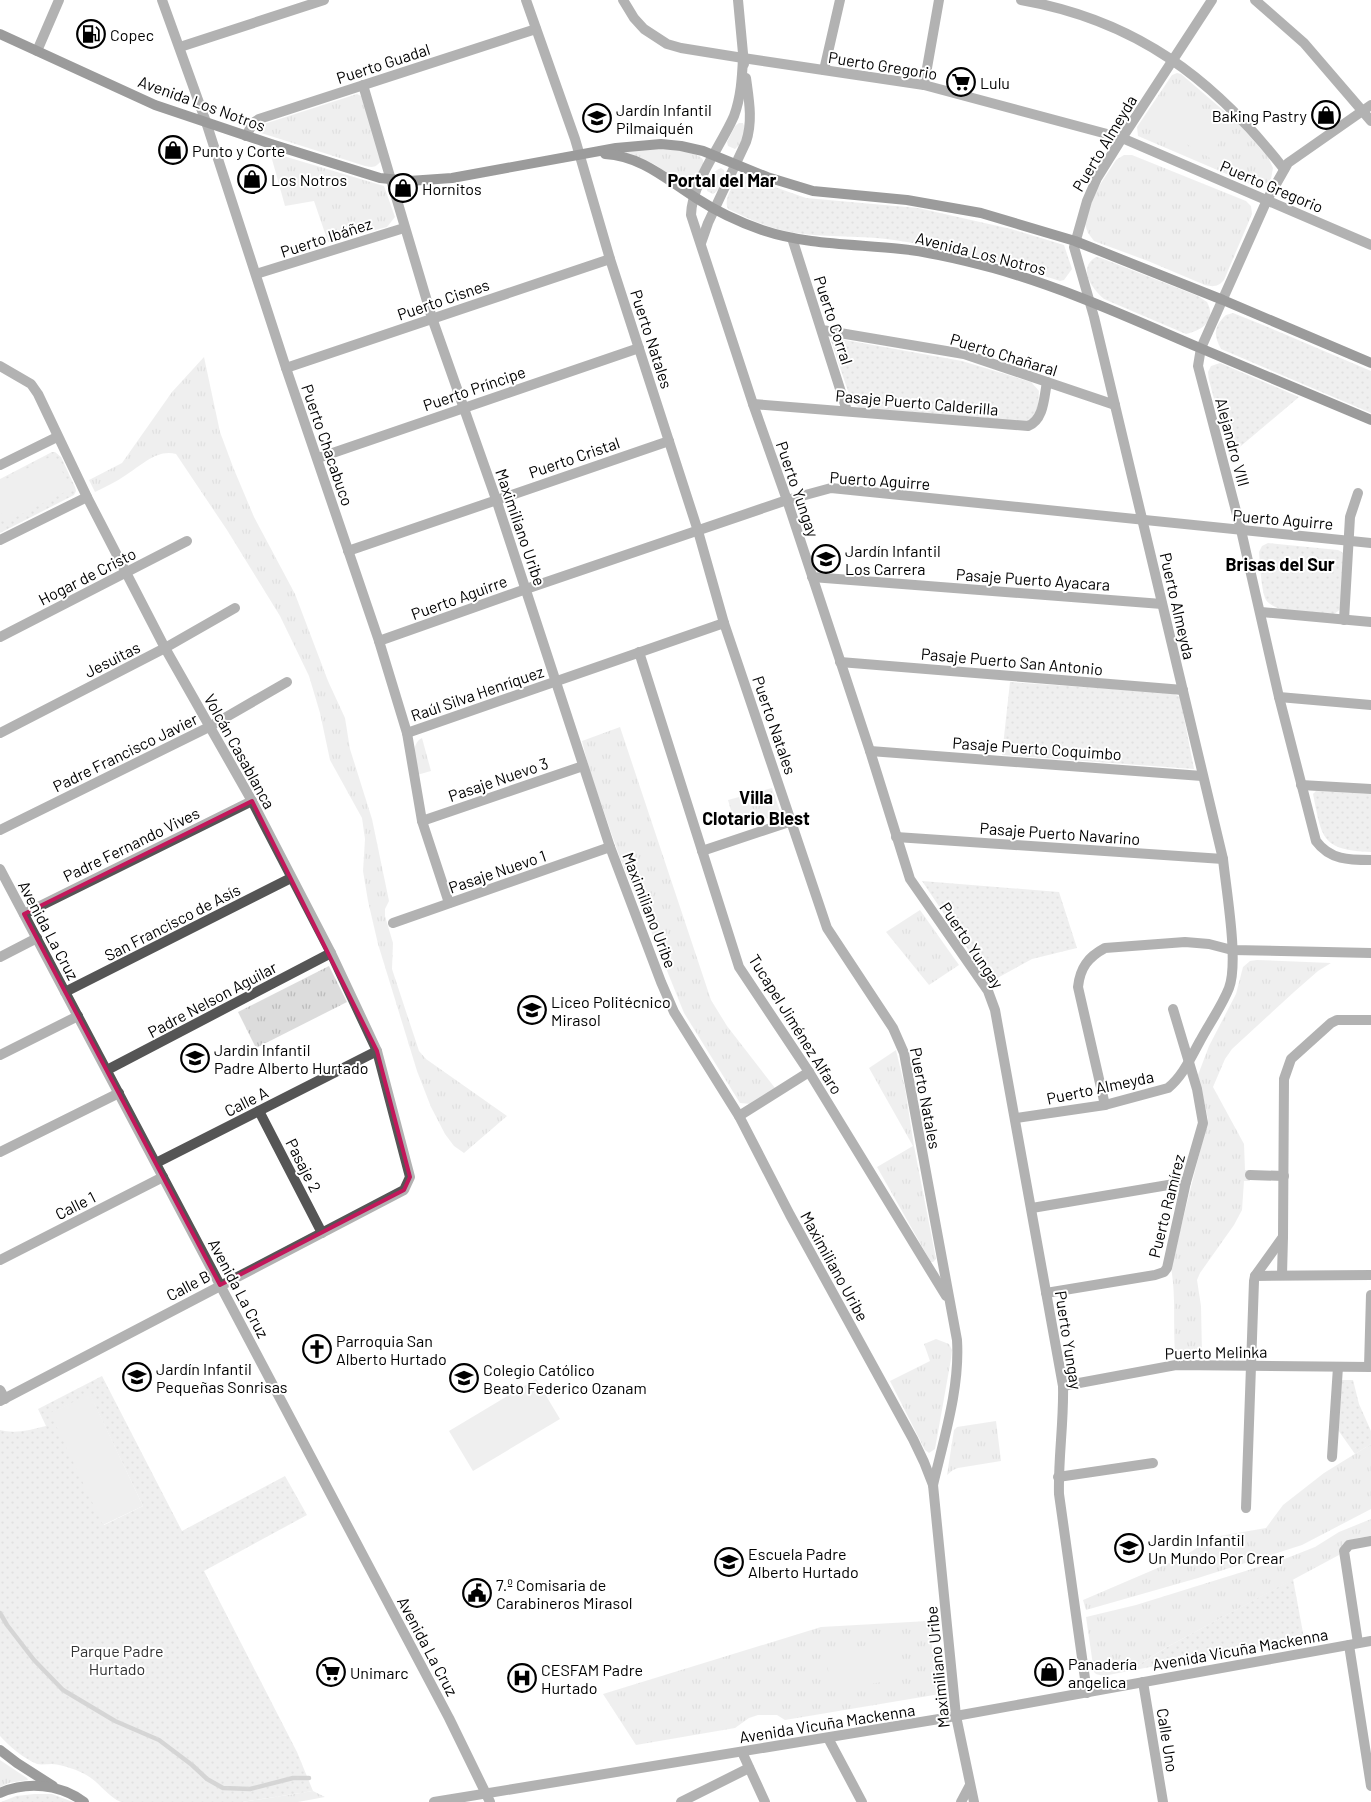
<svg xmlns="http://www.w3.org/2000/svg" width="1371" height="1802" viewBox="0 0 1371 1802" font-family="Barlow,sans-serif">
  <style>
    .grass { fill: url(#grass-tufts) }
    .park { fill: url(#park-dots); fill-rule: evenodd }
    .garden { fill: #dcdcdc }
    .lines { fill: none; stroke-linecap: round; stroke-linejoin: round }
    .stream { stroke: #a3a3a3; stroke-width: 4.5 }
    .minor { stroke: #555; stroke-width: 10 }
    .tertiary { stroke: #555; stroke-width: 10 }
    .secondary { stroke: #222; stroke-width: 10 }
    .marked { fill: none; stroke: #c2185b; stroke-width: 4; stroke-linejoin: round }
    .labels { text-anchor: middle; dominant-baseline: central; stroke-width: 4; stroke-linejoin: round; paint-order: stroke }
    .poi-label { font-size: 16px; fill: #000; stroke: #fff; text-anchor: start }
    .street-label { font-size: 16px; fill: #000; stroke: #fff }
    .park-label { font-size: 16px; fill: #333; stroke: #fff }
    .neighbourhood-label { font-size: 18px; font-weight: bold; fill: #000; stroke: #fff }
  </style>
  <defs>
    <pattern id="grass-tufts" width="24" height="20" patternUnits="userSpaceOnUse" patternTransform="scale(1.25)"><rect width="24" height="20" fill="#dcdcdc"/><path d="M3 7l-1-3M5 7V3M7 7l1-3M15 17l-1-3M17 17v-4M19 17l1-3" fill="none" stroke="#bbb"/></pattern>
    <pattern id="park-dots" width="8" height="8" patternUnits="userSpaceOnUse" patternTransform="scale(1.25)"><rect width="8" height="8" fill="#dcdcdc"/><path d="M2 2h.1M6 6h.1" fill="none" stroke="#bbb" stroke-width="1.8" stroke-linecap="round"/></pattern>
  </defs>
  <rect width="100%" height="100%" fill="#fff"/>
  <!-- grass -->
  <g class="grass">
    <path d="M1177 73 1181 74 1238 123 1268 157 1273 168 1271 179 1264 185 1257 187 1138 136 1137 127 1172 75Z"/>
    <path d="M357 94 361 96 382 159C377 167 374 168 365 166L258 132 259 126 264 124Z"/>
    <path d="M739 123H743C747 131 742 144 735 149L728 146 727 142 735 126Z"/>
    <path d="M648 148C658 149 699 150 703 160 704 163 702 168 700 171 698 177 695 184 689 188L687 187 654 164 626 153V150Z"/>
    <path d="M270 152 384 186 395 217 387 227 328 242 314 201 285 206Z"/>
    <path d="M1124 155H1132L1246 201 1251 206 1252 214 1224 280C1218 287 1213 287 1205 285L1148 261 1094 241 1088 233 1085 224 1094 194 1116 160Z"/>
    <path d="M721 168 724 170C726 180 722 188 713 194L707 191C707 181 712 171 721 168Z"/>
    <path d="M204 357 220 432 233 467 254 517 295 594 328 681 345 718 350 749 372 819 389 901 385 909V916L393 943 392 969 419 1051 426 1059 507 1116 464 1153 454 1146 445 1134 431 1107 417 1071 378 944 368 901 363 871 365 839 362 818 330 760 320 713 309 676 280 616 227 530 176 454C157 449 142 465 126 475 116 482 105 487 95 492L89 480 122 463 172 392Z"/>
    <path d="M620 727 711 1000 727 1026 775 1088 751 1104 740 1103 684 1013 647 921 620 858 589 769 582 741Z"/>
    <path d="M422 738 431 771 417 775C416 763 409 745 422 738Z"/>
    <path d="M772 788 781 814 736 828 728 800Z"/>
    <path d="M920 910 959 965 929 985 886 932Z"/>
    <path d="M1257 960 1331 963 1318 971 1294 992 1232 1049 1225 1059 1213 1087 1244 1144 1245 1170H1249L1250 1181H1244L1242 1210 1234 1225 1200 1273 1197 1280 1201 1306 1202 1354 1175 1353C1173 1324 1176 1295 1171 1267L1208 1119 1198 1075 1209 1046 1236 994 1243 967 1250 961Z"/>
    <path d="M329 966 347 1002 256 1048 238 1012Z"/>
    <path d="M896 1050 905 1088 914 1146 936 1259 933 1262H930L928 1257 877 1167 913 1146 869 1068Z"/>
    <path d="M936 1339 949 1344 952 1350 951 1359 935 1449 929 1453 925 1450 890 1381 930 1361 924 1344Z"/>
    <path d="M996 1421 1001 1461 958 1468 953 1470 947 1475 954 1430 957 1427Z"/>
    <path d="M1371 1444V1509L1302 1545 1198 1578 1086 1610 1083 1600 1181 1558 1214 1537 1266 1528 1283 1505 1324 1473Z"/>
    <path d="M1371 1519V1536C1358 1538 1341 1539 1339 1555L1167 1647 1129 1671 1103 1676 1096 1674 1094 1672 1086 1617 1136 1605 1287 1558 1315 1547 1339 1532Z"/>
    <path d="M928 1621 940 1694 785 1720 777 1715H758L749 1718 735 1728 636 1745 603 1694 821 1627Z"/>
    <path d="M0 1760 27 1778 28 1780 9 1783 0 1787Z"/>
    <path d="M313 1791 325 1797 298 1802H242Z"/>
  </g>
  <!-- park -->
  <g class="park">
    <path d="M744 176 806 198 918 208 1011 229 1064 245 1072 269 1064 280 1060 281C1006 263 951 248 894 240 862 235 828 238 796 233 772 230 749 219 728 209 723 199 733 186 739 177Z"/>
    <path d="M1096 257 1101 258 1198 296 1207 302C1217 321 1202 330 1186 334L1104 299C1092 289 1077 268 1096 257Z"/>
    <path d="M1233 313 1263 325 1371 371V413L1221 349C1213 335 1214 326 1226 315Z"/>
    <path d="M834 338 962 361 1031 382 1039 391C1038 405 1040 418 1025 422L860 408 852 403 831 341Z"/>
    <path d="M1220 363 1299 397 1229 456 1209 380 1208 372 1211 366Z"/>
    <path d="M52 452H55L61 457 75 487 76 491 74 495 0 533V479Z"/>
    <path d="M1268 543 1338 550 1342 552 1344 556 1341 609 1334 614C1318 613 1272 615 1265 598 1261 587 1260 564 1259 552L1262 546Z"/>
    <path d="M1010 682 1172 693 1180 697 1194 769 1002 755Z"/>
    <path d="M1316 791 1371 794V852C1321 850 1322 838 1313 794Z"/>
    <path d="M922 881 1059 892 1077 948 1032 959 990 982Z"/>
    <path d="M102 1376 182 1531 285 1476 307 1515 204 1571 297 1752 313 1791 242 1802H121C108 1797 100 1783 88 1776 78 1770 64 1765 52 1764 47 1764 41 1765 37 1764 23 1758 9 1746 0 1736V1430C15 1434 30 1430 46 1426L38 1409ZM90 1395 143 1506 104 1525 51 1413Z"/>
    <path d="M1342 1380H1353L1359 1404 1371 1431V1444L1355 1454 1338 1430Z"/>
    <path d="M1293 1579 1304 1638 1129 1671 1167 1647Z"/>
    <path d="M34 1794H52L73 1802H1L16 1796Z"/>
  </g>
  <!-- garden -->
  <g class="garden">
    <path d="M1172 91 1230 124 1210 158 1153 124Z"/>
    <path d="M54 455 71 489 6 522 0 511V482Z"/>
    <path d="M536 1379 560 1419 473 1471 449 1431Z"/>
    <path d="M90 1394 143 1506 103 1525 50 1413Z"/>
    <path d="M896 1640 903 1678 832 1691 825 1653Z"/>
  </g>
  <g class="lines">
    <!-- stream -->
    <path class="stream" d="M0 1613 7 1625 34 1660 63 1690 115 1721 159 1740 192 1765 207 1779 223 1788 250 1789 293 1778H309"/>
    <!-- minor -->
    <g class="minor">
      <path d="M162 0 206 122 286 368 379 641 407 733 422 821 449 903"/>
      <path d="M526 0 575 139 610 259 698 531 724 623 827 928 893 1028 904 1053 957 1340C960 1388 944 1438 933 1485"/>
      <path d="M623 0 634 18 644 29 667 44 681 48 743 58 924 85 1122 138 1371 245"/>
      <path d="M738 0 744 64"/>
      <path d="M1021 0C1136 20 1214 79 1284 169"/>
      <path d="M1255 0 1304 43 1371 121"/>
      <path d="M180 47 324 0"/>
      <path d="M37 51 59 0"/>
      <path d="M743 58C742 78 741 97 734 116 721 146 692 182 691 215L753 404 787 500 870 751 910 879 988 991 995 1010 1063 1386C1064 1422 1058 1458 1059 1494L1087 1693"/>
      <path d="M824 70 840 0"/>
      <path d="M363 85 391 180"/>
      <path d="M924 85 939 0"/>
      <path d="M1371 105 1288 163 1267 200 1201 348 1198 366 1241 530 1279 697 1316 841C1330 860 1349 860 1371 860"/>
      <path d="M246 136 253 123 259 119 536 29"/>
      <path d="M792 238 847 411"/>
      <path d="M701 243 708 223 746 142C753 121 749 100 746 78"/>
      <path d="M256 274 404 228"/>
      <path d="M822 330 964 354 1115 405"/>
      <path d="M0 366 31 384 38 394 87 497 165 648 252 801 331 953 377 1051 410 1177 404 1190 0 1401"/>
      <path d="M286 368 610 259"/>
      <path d="M753 404 1028 426C1044 420 1044 397 1047 382"/>
      <path d="M318 458 639 348"/>
      <path d="M0 465 57 437"/>
      <path d="M0 540 87 497"/>
      <path d="M348 551 669 441"/>
      <path d="M812 577 1162 604"/>
      <path d="M1261 612 1371 622"/>
      <path d="M1344 620 1350 517 1358 493"/>
      <path d="M0 637 187 541"/>
      <path d="M379 641 526 589 787 500 831 488 1371 543"/>
      <path d="M639 652 739 967 809 1072 946 1296"/>
      <path d="M840 662 1183 690"/>
      <path d="M1279 697 1371 705"/>
      <path d="M0 733 165 648 235 608"/>
      <path d="M407 733 724 623"/>
      <path d="M870 751 1202 776"/>
      <path d="M1301 785 1371 789"/>
      <path d="M422 821 583 766"/>
      <path d="M0 830 209 727 287 682"/>
      <path d="M896 837 1223 859"/>
      <path d="M702 851 792 821"/>
      <path d="M0 869 449 1718 490 1802"/>
      <path d="M24 914 252 801"/>
      <path d="M393 923 610 847"/>
      <path d="M0 957 37 938"/>
      <path d="M65 992 291 878"/>
      <path d="M0 1055 78 1016"/>
      <path d="M107 1070 331 953"/>
      <path d="M1105 1105 1078 987C1080 968 1088 957 1105 948L1185 942 1209 944 1232 950 1371 953"/>
      <path d="M259 1111 322 1233"/>
      <path d="M739 1116 809 1072"/>
      <path d="M1016 1118 1105 1105 1168 1088C1183 1076 1191 1057 1200 1041 1209 1024 1222 1006 1229 988 1239 962 1226 889 1223 859L1094 317 1074 247 1087 201 1097 178 1122 138 1212 0"/>
      <path d="M0 1152 119 1093"/>
      <path d="M156 1163 377 1051"/>
      <path d="M1250 1175 1284 1176"/>
      <path d="M1032 1208 1186 1182"/>
      <path d="M0 1260 163 1177"/>
      <path d="M1282 1275 1283 1237"/>
      <path d="M1255 1276 1371 1275"/>
      <path d="M1046 1293 1155 1275 1164 1272 1167 1268 1186 1182 1203 1123 1197 1089 1173 1009"/>
      <path d="M1369 1367 1371 1295"/>
      <path d="M1063 1386 1176 1365 1371 1367"/>
      <path d="M0 1390 5 1399"/>
      <path d="M1332 1457 1338 1367"/>
      <path d="M1058 1477 1153 1463"/>
      <path d="M1246 1508 1254 1281 1255 1276 1283 1237 1284 1079 1291 1059 1331 1023 1337 1020H1371"/>
      <path d="M1358 1643 1344 1551 1349 1545 1371 1541"/>
      <path d="M1349 1645 1371 1786"/>
      <path d="M1143 1682 1163 1802"/>
      <path d="M828 1738 862 1802"/>
      <path d="M742 1752 765 1802"/>
      <path d="M681 1802 749 1768"/>
    </g>
    <!-- tertiary -->
    <g class="tertiary">
      <path d="M391 180 432 318 496 499 610 847 661 982 674 1012 739 1116 790 1215 913 1439 924 1462 933 1485 956 1716 974 1802"/>
      <path d="M434 1802 939 1719 1371 1641"/>
      <path d="M961 1802 970 1785"/>
    </g>
    <!-- secondary -->
    <g class="secondary">
      <path d="M0 34 155 105 271 144 380 178 409 181 452 178 616 148 661 144 681 146 703 151 767 177 813 191 907 200 981 213 1075 241 1223 300 1371 363"/>
      <path d="M605 154C641 156 666 179 696 198 716 211 739 222 762 230 806 245 855 244 901 249 932 252 963 260 993 268 1065 288 1132 319 1200 348 1257 372 1314 396 1371 420"/>
      <path d="M0 1750 17 1763 53 1786"/>
      <path d="M0 1793C27 1781 60 1784 84 1802"/>
    </g>
  </g>
  <!-- marked area -->
  <path d="M0 0H1371V1802H0ZM252 801 377 1051 410 1177 404 1190 220 1285 24 914Z" fill="#fff" fill-opacity=".55" fill-rule="evenodd"/>
  <path class="marked" d="M252 801 377 1051 410 1177 404 1190 220 1285 24 914Z"/>
  <!-- icons -->
  <defs>
    <symbol id="fuel-ring" viewBox="-11 -11 22 22"><circle r="9.5" fill="#fff" stroke="#000" stroke-width="1.5"/><path d="M-5.5-6h7V0h2V4h1.3V-2.5L3-4.5l.8-.8L6-3V5H2.5V1h-1V6h-7ZM-4.2-4.7v3.2H.2V-4.7Z" fill="#000"/></symbol>
    <symbol id="supermarket-ring" viewBox="-11 -11 22 22"><circle r="9.5" fill="#fff" stroke="#000" stroke-width="1.5"/><path d="M-6-5.5h2.5l.6 2H6L4.5 2H-2.5L-4.4-4H-6ZM-1.5 3.2a1.3 1.3 0 1 0 .1 0ZM3 3.2a1.3 1.3 0 1 0 .1 0Z" fill="#000"/></symbol>
    <symbol id="shop-ring" viewBox="-11 -11 22 22"><circle r="9.5" fill="#fff" stroke="#000" stroke-width="1.5"/><path d="M-5-2.5h2.3a2.7 3.5 0 0 1 5.4 0H5L5.5 6h-11ZM-1.5-2.5h3a1.5 2.3 0 0 0-3 0Z" fill="#000"/></symbol>
    <symbol id="school-ring" viewBox="-11 -11 22 22"><circle r="9.5" fill="#fff" stroke="#000" stroke-width="1.5"/><path d="M0-5L7-2L0 1L-7-2ZM-4 1L0 2.5L4 1V4Q0 6-4 4Z" fill="#000"/></symbol>
    <symbol id="church-ring" viewBox="-11 -11 22 22"><circle r="9.5" fill="#fff" stroke="#000" stroke-width="1.5"/><path d="M-1.2-6h2.4v3.5h3.3v2.4h-3.3V6h-2.4V-.1h-3.3v-2.4h3.3Z" fill="#000"/></symbol>
    <symbol id="civic-ring" viewBox="-11 -11 22 22"><circle r="9.5" fill="#fff" stroke="#000" stroke-width="1.5"/><path d="M-.6-6.5H3V-4.5H.6V-3L4-1V1h2V6H-6V1h2V-1L-.6-3ZM-1.2 2.5V6h2.4V2.5Z" fill="#000"/></symbol>
    <symbol id="hospital-ring" viewBox="-11 -11 22 22"><circle r="9.5" fill="#fff" stroke="#000" stroke-width="1.5"/><path d="M-5-5h3v3.5h4V-5h3V5h-3V1.5h-4V5h-3Z" fill="#000"/></symbol>
  </defs>
  <g fill-rule="evenodd">
    <use href="#fuel-ring" x="75" y="18" width="32" height="32"/>
    <use href="#supermarket-ring" x="945" y="66" width="32" height="32"/>
    <use href="#shop-ring" x="1310" y="99" width="32" height="32"/>
    <use href="#school-ring" x="581" y="102" width="32" height="32"/>
    <use href="#shop-ring" x="157" y="134" width="32" height="32"/>
    <use href="#shop-ring" x="236" y="163" width="32" height="32"/>
    <use href="#shop-ring" x="387" y="172" width="32" height="32"/>
    <use href="#school-ring" x="810" y="543" width="32" height="32"/>
    <use href="#school-ring" x="516" y="994" width="32" height="32"/>
    <use href="#school-ring" x="179" y="1042" width="32" height="32"/>
    <use href="#church-ring" x="301" y="1333" width="32" height="32"/>
    <use href="#school-ring" x="121" y="1361" width="32" height="32"/>
    <use href="#school-ring" x="448" y="1362" width="32" height="32"/>
    <use href="#school-ring" x="1113" y="1532" width="32" height="32"/>
    <use href="#school-ring" x="713" y="1546" width="32" height="32"/>
    <use href="#civic-ring" x="461" y="1577" width="32" height="32"/>
    <use href="#supermarket-ring" x="315" y="1656" width="32" height="32"/>
    <use href="#shop-ring" x="1033" y="1656" width="32" height="32"/>
    <use href="#hospital-ring" x="506" y="1662" width="32" height="32"/>
  </g>
  <g class="labels">
    <!-- poi labels -->
    <g class="poi-label">
      <text x="110" y="34">Copec</text>
      <text x="980" y="82">Lulu</text>
      <text x="616" y="109">Jardín Infantil<tspan x="616" dy="18">Pilmaiquén</tspan></text>
      <text x="1307" y="115" text-anchor="end">Baking Pastry</text>
      <text x="192" y="150">Punto y Corte</text>
      <text x="271" y="179">Los Notros</text>
      <text x="422" y="188">Hornitos</text>
      <text x="845" y="550">Jardín Infantil<tspan x="845" dy="18">Los Carrera</tspan></text>
      <text x="551" y="1001">Liceo Politécnico<tspan x="551" dy="18">Mirasol</tspan></text>
      <text x="214" y="1049">Jardin Infantil<tspan x="214" dy="18">Padre Alberto Hurtado</tspan></text>
      <text x="336" y="1340">Parroquia San<tspan x="336" dy="18">Alberto Hurtado</tspan></text>
      <text x="156" y="1368">Jardín Infantil<tspan x="156" dy="18">Pequeñas Sonrisas</tspan></text>
      <text x="483" y="1369">Colegio Católico<tspan x="483" dy="18">Beato Federico Ozanam</tspan></text>
      <text x="1148" y="1539">Jardin Infantil<tspan x="1148" dy="18">Un Mundo Por Crear</tspan></text>
      <text x="748" y="1553">Escuela Padre<tspan x="748" dy="18">Alberto Hurtado</tspan></text>
      <text x="496" y="1584">7.º Comisaria de<tspan x="496" dy="18">Carabineros Mirasol</tspan></text>
      <text x="1068" y="1663">Panadería<tspan x="1068" dy="18">angelica</tspan></text>
      <text x="541" y="1669">CESFAM Padre<tspan x="541" dy="18">Hurtado</tspan></text>
      <text x="350" y="1672">Unimarc</text>
    </g>
    <!-- street labels -->
    <g class="street-label">
      <text transform="translate(383 63) rotate(-18)">Puerto Guadal</text>
      <text transform="translate(883 65) rotate(9)">Puerto Gregorio</text>
      <text transform="translate(202 103) rotate(20)">Avenida Los Notros</text>
      <text transform="translate(1104 143) rotate(-59)">Puerto Almeyda</text>
      <text transform="translate(1272 186) rotate(23)">Puerto Gregorio</text>
      <text transform="translate(326 237) rotate(-18)">Puerto Ibáñez</text>
      <text transform="translate(981 253) rotate(14)">Avenida Los Notros</text>
      <text transform="translate(443 299) rotate(-19)">Puerto Cisnes</text>
      <text transform="translate(834 320) rotate(72)">Puerto Corral</text>
      <text transform="translate(652 339) rotate(72)">Puerto Natales</text>
      <text transform="translate(1004 354) rotate(17)">Puerto Chañaral</text>
      <text transform="translate(474 388) rotate(-19)">Puerto Príncipe</text>
      <text transform="translate(917 402) rotate(5)">Pasaje Puerto Calderilla</text>
      <text transform="translate(1233 442) rotate(75)">Alejandro VIII</text>
      <text transform="translate(328 445) rotate(71)">Puerto Chacabuco</text>
      <text transform="translate(574 457) rotate(-19)">Puerto Cristal</text>
      <text transform="translate(880 480) rotate(4)">Puerto Aguirre</text>
      <text transform="translate(798 489) rotate(71)">Puerto Yungay</text>
      <text transform="translate(1283 519) rotate(5)">Puerto Aguirre</text>
      <text transform="translate(521 527) rotate(71)">Maximiliano Uribe</text>
      <text transform="translate(87 576) rotate(-27)">Hogar de Cristo</text>
      <text transform="translate(1033 579) rotate(4)">Pasaje Puerto Ayacara</text>
      <text transform="translate(459 597) rotate(-20)">Puerto Aguirre</text>
      <text transform="translate(1178 606) rotate(77)">Puerto Almeyda</text>
      <text transform="translate(112 659) rotate(-27)">Jesuitas</text>
      <text transform="translate(1012 661) rotate(5)">Pasaje Puerto San Antonio</text>
      <text transform="translate(477 693) rotate(-19)">Raúl Silva Henríquez</text>
      <text transform="translate(775 725) rotate(71)">Puerto Natales</text>
      <text transform="translate(1037 748) rotate(4)">Pasaje Puerto Coquimbo</text>
      <text transform="translate(240 751) rotate(61)">Volcán Casablanca</text>
      <text transform="translate(125 752) rotate(-26)">Padre Francisco Javier</text>
      <text transform="translate(498 779) rotate(-19)">Pasaje Nuevo 3</text>
      <text transform="translate(1060 833) rotate(4)">Pasaje Puerto Navarino</text>
      <text transform="translate(131 844) rotate(-26)">Padre Fernando Vives</text>
      <text transform="translate(497 871) rotate(-19)">Pasaje Nuevo 1</text>
      <text transform="translate(650 910) rotate(69)">Maximiliano Uribe</text>
      <text transform="translate(172 922) rotate(-27)">San Francisco de Asís</text>
      <text transform="translate(49 930) rotate(62)">Avenida La Cruz</text>
      <text transform="translate(972 945) rotate(56)">Puerto Yungay</text>
      <text transform="translate(212 999) rotate(-28)">Padre Nelson Aguilar</text>
      <text transform="translate(796 1024) rotate(58)">Tucapel Jiménez Alfaro</text>
      <text transform="translate(1100 1087) rotate(-12)">Puerto Almeyda</text>
      <text transform="translate(926 1098) rotate(79)">Puerto Natales</text>
      <text transform="translate(246 1101) rotate(-27)">Calle A</text>
      <text transform="translate(304 1165) rotate(63)">Pasaje 2</text>
      <text transform="translate(75 1205) rotate(-27)">Calle 1</text>
      <text transform="translate(1166 1206) rotate(-76)">Puerto Ramírez</text>
      <text transform="translate(835 1266) rotate(61)">Maximiliano Uribe</text>
      <text transform="translate(188 1285) rotate(-28)">Calle B</text>
      <text transform="translate(239 1288) rotate(62)">Avenida La Cruz</text>
      <text transform="translate(1069 1340) rotate(81)">Puerto Yungay</text>
      <text transform="translate(1216 1352) rotate(-1)">Puerto Melinka</text>
      <text transform="translate(428 1646) rotate(62)">Avenida La Cruz</text>
      <text transform="translate(1240 1649) rotate(-10)">Avenida Vicuña Mackenna</text>
      <text transform="translate(937 1667) rotate(-96)">Maximiliano Uribe</text>
      <text transform="translate(827 1723) rotate(-9)">Avenida Vicuña Mackenna</text>
      <text transform="translate(1168 1740) rotate(81)">Calle Uno</text>
    </g>
    <!-- park labels -->
    <g class="park-label">
      <text x="117" y="1650">Parque Padre<tspan x="117" dy="18">Hurtado</tspan></text>
    </g>
    <!-- neighbourhood labels -->
    <g class="neighbourhood-label">
      <text x="722" y="180">Portal del Mar</text>
      <text x="1280" y="564">Brisas del Sur</text>
      <text x="756" y="797">Villa<tspan x="756" dy="21">Clotario Blest</tspan></text>
    </g>
  </g>
</svg>
